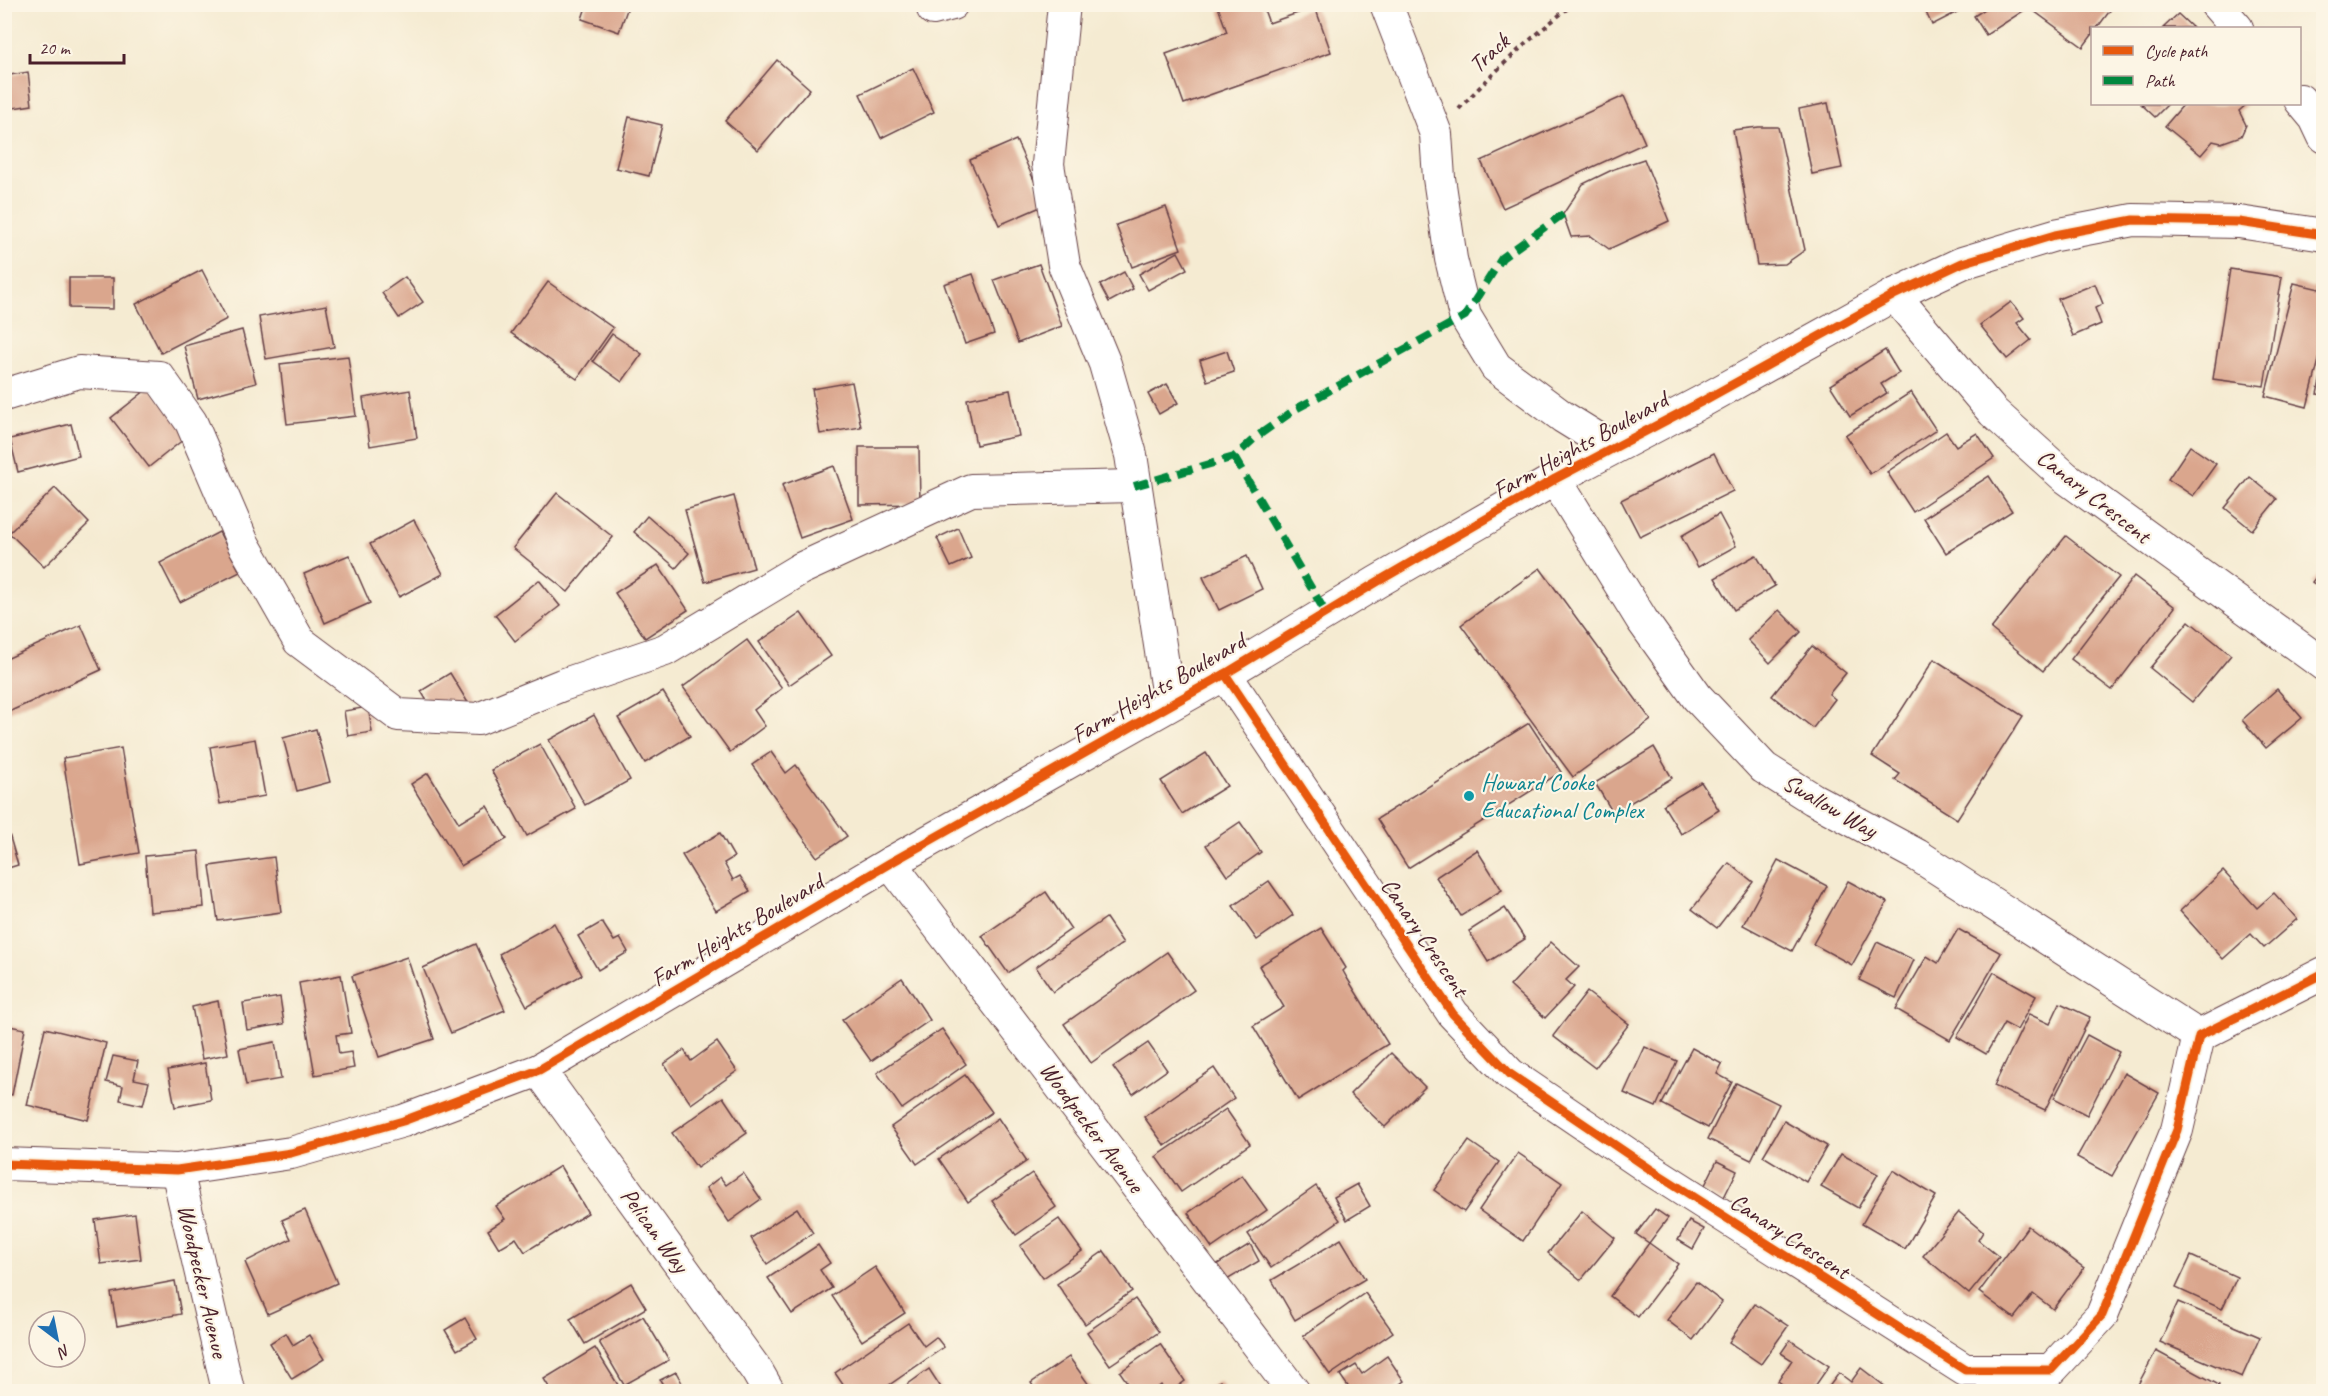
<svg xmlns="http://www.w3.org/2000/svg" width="2328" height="1396" viewBox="0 0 2328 1396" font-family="Caveat,sans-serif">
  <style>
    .building { fill: #daa68d }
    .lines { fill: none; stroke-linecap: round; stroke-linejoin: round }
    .minor-casing { stroke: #643e44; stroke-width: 34 }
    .path { stroke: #643e44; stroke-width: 4; stroke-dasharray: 4.5 4.5; stroke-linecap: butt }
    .minor { stroke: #fff; stroke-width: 32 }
    .quiet { stroke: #00873e; stroke-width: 8; stroke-dasharray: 15 8; stroke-linecap: butt }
    .cycleway-casing { stroke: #fcf5e5; stroke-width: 13 }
    .cycleway { stroke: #e8590c; stroke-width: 9 }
    .culture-dot { fill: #0f9aa8; stroke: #fcf5e5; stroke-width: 2 }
    .labels { text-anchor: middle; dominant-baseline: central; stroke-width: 4.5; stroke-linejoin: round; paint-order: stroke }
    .street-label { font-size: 24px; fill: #4a1f2b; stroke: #fcf5e5 }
    .culture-label { font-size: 24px; fill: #0d838f; stroke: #fcf5e5; text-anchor: start }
  </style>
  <rect width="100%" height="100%" fill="#fcf5e5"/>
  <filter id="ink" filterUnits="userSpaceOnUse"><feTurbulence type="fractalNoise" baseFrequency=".0167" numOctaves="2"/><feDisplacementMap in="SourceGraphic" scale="12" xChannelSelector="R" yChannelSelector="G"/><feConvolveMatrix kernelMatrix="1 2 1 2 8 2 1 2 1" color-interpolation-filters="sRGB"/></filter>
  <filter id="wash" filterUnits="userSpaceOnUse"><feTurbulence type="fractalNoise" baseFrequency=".008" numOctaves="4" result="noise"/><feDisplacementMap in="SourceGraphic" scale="24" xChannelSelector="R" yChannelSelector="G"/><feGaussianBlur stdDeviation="1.35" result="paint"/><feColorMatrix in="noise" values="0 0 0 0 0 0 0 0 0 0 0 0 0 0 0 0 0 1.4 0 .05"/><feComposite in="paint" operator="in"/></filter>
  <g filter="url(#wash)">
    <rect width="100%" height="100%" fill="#f5ebd2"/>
    <g id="blocks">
      <!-- building -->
      <g class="building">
        <path d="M587 4H629L619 32 582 19Z"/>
        <path d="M1217 4H1262L1269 23 1315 7 1331 52 1184 104 1166 54 1227 32Z"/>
        <path d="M1922 4H1968L1969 6 1932 25Z"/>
        <path d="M1986 4H2034L1986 35 1974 16 1988 7Z"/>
        <path d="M2038 4H2115L2097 28H2092V35L2083 47 2034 11Z"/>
        <path d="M2178 14 2193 28H2163Z"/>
        <path d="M777 60 810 89 758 150 725 121Z"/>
        <path d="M913 68 934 112 881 138 860 94Z"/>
        <path d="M28 72 32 105 7 109 4 76Z"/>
        <path d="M1624 96 1645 143 1503 208 1481 161Z"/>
        <path d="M1828 103 1842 168 1812 174 1799 109Z"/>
        <path d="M2141 104H2168L2155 117Z"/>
        <path d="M2184 104H2247L2239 111 2246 125 2241 136 2221 143 2213 141 2201 155 2165 126Z"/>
        <path d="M629 117 662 125 649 176 616 168Z"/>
        <path d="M1759 127H1778L1805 250 1785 264 1757 265 1733 130Z"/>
        <path d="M1016 140 1045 205 999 225 970 160Z"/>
        <path d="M1644 159 1669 221 1609 249 1591 236 1571 237 1563 214 1583 184 1614 169Z"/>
        <path d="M1166 207 1181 249 1132 267 1116 225Z"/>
        <path d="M1178 252 1187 269 1148 290 1139 274Z"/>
        <path d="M1039 264 1062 326 1018 343 994 280Z"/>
        <path d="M2230 269 2282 277 2264 386 2213 379Z"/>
        <path d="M202 270 227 319 161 353 136 304Z"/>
        <path d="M1124 272 1133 289 1109 302 1100 285Z"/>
        <path d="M973 274 994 334 965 344 944 284Z"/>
        <path d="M405 277 423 302 399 318 382 293Z"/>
        <path d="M69 278H113V309L69 308Z"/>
        <path d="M548 282 613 328 577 379 511 333Z"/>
        <path d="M2294 283 2324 290V341L2307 407 2265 396Z"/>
        <path d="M2095 284 2103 304 2095 308 2101 324 2073 336 2058 299Z"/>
        <path d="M2011 302 2024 318 2017 323 2031 340 2007 359 1980 325Z"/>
        <path d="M326 305 334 347 266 359 259 317Z"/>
        <path d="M242 330 256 383 198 399 184 346Z"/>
        <path d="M612 334 642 354 622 382 593 361Z"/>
        <path d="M1885 350 1899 373 1881 384 1887 393 1850 416 1830 385Z"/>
        <path d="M1227 351 1234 372 1207 381 1200 360Z"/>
        <path d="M348 356 356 416 287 424 280 364Z"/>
        <path d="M2323 368 2324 369V395L2317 394Z"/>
        <path d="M852 382 861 427 820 434 812 389Z"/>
        <path d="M1167 384 1178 403 1159 414 1148 394Z"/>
        <path d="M150 387 189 435 149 467 111 418Z"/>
        <path d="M410 390 417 438 370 446 363 398Z"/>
        <path d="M1010 390 1019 436 976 445 967 399Z"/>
        <path d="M1911 392 1936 430 1870 474 1845 435Z"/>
        <path d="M71 424 79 456 18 472 10 439Z"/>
        <path d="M1946 432 1956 446 1977 433 1994 458 1913 512 1887 472Z"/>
        <path d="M2190 446 2216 464 2193 496 2168 479Z"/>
        <path d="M859 447H919L920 504 859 505Z"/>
        <path d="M1714 453 1733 491 1640 537 1621 500Z"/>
        <path d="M834 466 853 519 800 538 782 485Z"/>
        <path d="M1989 476 2012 511 1946 553 1924 518Z"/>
        <path d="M2250 477 2277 499 2252 530 2225 508Z"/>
        <path d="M55 488 89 523 44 567 9 533Z"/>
        <path d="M557 493 613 537 568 592 513 548Z"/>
        <path d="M734 496 754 568 705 582 685 510Z"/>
        <path d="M1719 514 1736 546 1698 567 1681 536Z"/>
        <path d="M647 516 689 553 676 568 634 532Z"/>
        <path d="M414 520 443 574 399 597 370 544Z"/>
        <path d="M958 528 971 558 951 567 937 538Z"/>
        <path d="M219 532 240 572 180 602 160 563Z"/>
        <path d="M2066 536 2119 577 2043 671 1991 629Z"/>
        <path d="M349 555 370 603 325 623 304 574Z"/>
        <path d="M1756 555 1775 586 1734 610 1715 578Z"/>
        <path d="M1247 556 1262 589 1219 610 1203 577Z"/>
        <path d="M658 565 688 610 645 638 615 593Z"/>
        <path d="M2324 567V591L2312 582Z"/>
        <path d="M1540 568 1651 720 1573 777 1461 625Z"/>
        <path d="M2134 576 2175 607 2112 690 2071 659Z"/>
        <path d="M539 580 560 606 515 641 495 615Z"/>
        <path d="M1779 610 1801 632 1770 663 1748 640Z"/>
        <path d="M801 613 831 656 789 685 759 642Z"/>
        <path d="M2189 621 2231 655 2192 702 2150 668Z"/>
        <path d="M81 625 101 670 4 714V660Z"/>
        <path d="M747 640 782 688 754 710 765 726 730 752 683 687Z"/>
        <path d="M1812 646 1846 673 1829 694 1835 699 1813 728 1772 696Z"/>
        <path d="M1934 659 2023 716 1957 819 1895 780 1900 774 1872 756Z"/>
        <path d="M450 673 473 711H433L421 691Z"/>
        <path d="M2277 689 2302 718 2266 748 2242 720Z"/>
        <path d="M663 692 690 736 645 763 618 718Z"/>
        <path d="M368 707 372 732 348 736 344 711Z"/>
        <path d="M594 715 630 780 585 805 549 740Z"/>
        <path d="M1529 723 1561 772 1408 868 1377 819Z"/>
        <path d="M316 729 330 782 297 791 283 738Z"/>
        <path d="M255 739 265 796 220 804 210 747Z"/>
        <path d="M540 744 576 809 527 836 491 770Z"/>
        <path d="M1654 747 1672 778 1613 813 1595 783Z"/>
        <path d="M121 748 139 853 80 864 63 758Z"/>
        <path d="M771 752 786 773 796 765 847 836 817 857 752 765Z"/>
        <path d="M1206 753 1227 786 1182 814 1161 781Z"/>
        <path d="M428 773 459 823 487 806 507 839 461 866 411 784Z"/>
        <path d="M1701 782 1719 810 1681 834 1663 805Z"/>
        <path d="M5 820 18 865 5 869Z"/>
        <path d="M1240 822 1261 852 1227 876 1206 845Z"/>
        <path d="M720 833 734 857 724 863 733 880 740 876 750 891 716 911 682 855Z"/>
        <path d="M1477 850 1502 890 1461 916 1436 877Z"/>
        <path d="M199 851 204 907 150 912 145 856Z"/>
        <path d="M274 857 281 912 218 921 210 866Z"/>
        <path d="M1778 860 1827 886 1792 951 1743 925Z"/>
        <path d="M1729 863 1753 882 1717 928 1692 909Z"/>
        <path d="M2223 871 2257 908 2274 893 2297 919 2264 948 2251 934 2223 959 2180 911Z"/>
        <path d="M1269 881 1293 915 1257 940 1233 906Z"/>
        <path d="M1848 881 1887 902 1852 965 1813 944Z"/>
        <path d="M1046 892 1071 929 1008 973 982 936Z"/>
        <path d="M1505 908 1525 939 1488 962 1469 931Z"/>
        <path d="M1106 918 1123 943 1053 992 1036 967Z"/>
        <path d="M602 922 614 941 620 938 628 952 598 970 578 936Z"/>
        <path d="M554 923 582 975 527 1006 499 954Z"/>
        <path d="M1321 928 1346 968 1343 971 1347 978 1388 1044 1298 1100 1253 1026 1284 1007 1259 966Z"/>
        <path d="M1958 929 2001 953 1950 1040 1896 1009 1927 956 1938 963Z"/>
        <path d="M1551 942 1579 967 1566 980 1574 987 1545 1018 1510 986Z"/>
        <path d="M1877 942 1914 960 1896 998 1859 980Z"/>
        <path d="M476 944 505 1010 451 1033 423 968Z"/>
        <path d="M1167 952 1194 990 1091 1063 1064 1024Z"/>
        <path d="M407 957 434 1039 379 1057 352 976Z"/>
        <path d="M1994 972 2036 996 2017 1030 2004 1023 1986 1054 1957 1037Z"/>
        <path d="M341 975 351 1033 336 1035 339 1054 351 1052 354 1068 315 1075 299 983Z"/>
        <path d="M902 978 930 1020 871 1061 842 1020Z"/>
        <path d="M1587 992 1629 1024 1595 1068 1553 1036Z"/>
        <path d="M280 997 284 1024 247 1030 243 1003Z"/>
        <path d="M218 1001 228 1054 202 1059 192 1007Z"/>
        <path d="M2060 1003 2090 1017 2045 1110 1994 1086 2029 1014 2050 1024Z"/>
        <path d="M4 1025 25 1029 12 1095 4 1094Z"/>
        <path d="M45 1028 106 1043 88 1120 27 1105Z"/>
        <path d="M942 1029 966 1064 902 1109 877 1073Z"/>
        <path d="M2087 1035 2119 1052 2087 1115 2054 1098Z"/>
        <path d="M275 1042 281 1079 246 1085 239 1049Z"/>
        <path d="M717 1042 737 1071 691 1104 664 1064 684 1050 691 1061Z"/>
        <path d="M1148 1043 1167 1070 1133 1094 1113 1067Z"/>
        <path d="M1645 1047 1677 1061 1656 1107 1624 1093Z"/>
        <path d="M1692 1048 1722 1064 1717 1074 1732 1082 1708 1128 1662 1104Z"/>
        <path d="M1391 1053 1425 1087 1385 1127 1350 1094Z"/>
        <path d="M113 1056 138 1061 134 1079 149 1082 143 1105 120 1100 123 1086 106 1082Z"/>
        <path d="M205 1063 211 1100 175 1107 168 1070Z"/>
        <path d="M1214 1068 1234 1098 1165 1146 1144 1117Z"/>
        <path d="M2124 1073 2159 1093 2112 1176 2077 1157Z"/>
        <path d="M965 1075 992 1112 917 1164 891 1127Z"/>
        <path d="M1736 1083 1779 1104 1751 1160 1708 1139Z"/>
        <path d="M723 1097 747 1133 697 1168 672 1133Z"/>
        <path d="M1226 1109 1250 1144 1181 1192 1156 1157Z"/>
        <path d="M998 1118 1027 1161 968 1202 939 1159Z"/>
        <path d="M1784 1121 1827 1146 1806 1182 1763 1156Z"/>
        <path d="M1469 1141 1499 1162 1464 1212 1434 1190Z"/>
        <path d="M1518 1153 1562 1183 1523 1241 1479 1210Z"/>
        <path d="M1841 1154 1878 1174 1858 1208 1821 1187Z"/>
        <path d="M1717 1161 1737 1171 1722 1201 1702 1191Z"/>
        <path d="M560 1166 588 1213 525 1252 516 1238 499 1248 488 1230 505 1219 496 1206Z"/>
        <path d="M1893 1170 1936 1196 1905 1249 1862 1224Z"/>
        <path d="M743 1173 761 1199 729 1222 706 1188 720 1177 726 1185Z"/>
        <path d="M1032 1173 1056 1207 1016 1235 992 1201Z"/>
        <path d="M1242 1175 1267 1210 1212 1248 1188 1213Z"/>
        <path d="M1357 1184 1370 1206 1347 1220 1334 1197Z"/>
        <path d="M1316 1186 1340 1220 1271 1268 1248 1234Z"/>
        <path d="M797 1208 813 1233 767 1264 751 1238Z"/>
        <path d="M1655 1209 1668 1218 1649 1243 1636 1234Z"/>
        <path d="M305 1210 337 1283 268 1314 245 1262 291 1239 282 1220Z"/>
        <path d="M1582 1211 1615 1238 1581 1280 1548 1253Z"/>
        <path d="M1959 1212 1983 1232 1978 1240 1999 1257 1969 1294 1923 1256Z"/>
        <path d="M135 1214 141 1259 101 1264 95 1220Z"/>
        <path d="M1059 1219 1082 1251 1043 1278 1020 1246Z"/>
        <path d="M1689 1221 1704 1229 1693 1249 1678 1240Z"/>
        <path d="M2028 1226 2084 1268 2053 1309 2033 1294 2014 1318 1979 1292Z"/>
        <path d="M1341 1239 1365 1279 1295 1320 1272 1280Z"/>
        <path d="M1649 1243 1678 1264 1638 1317 1610 1296Z"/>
        <path d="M1250 1244 1259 1261 1220 1284 1211 1268Z"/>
        <path d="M818 1245 830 1263 820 1270 832 1288 792 1314 768 1278Z"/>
        <path d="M1104 1251 1132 1291 1085 1324 1057 1284Z"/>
        <path d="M2191 1256 2237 1277 2222 1309 2176 1288Z"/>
        <path d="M875 1267 905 1313 862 1341 832 1296Z"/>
        <path d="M175 1281 181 1314 117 1326 111 1293Z"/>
        <path d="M1696 1282 1722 1302 1693 1340 1667 1320Z"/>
        <path d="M631 1283 646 1308 585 1344 570 1319Z"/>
        <path d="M1365 1293 1393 1332 1330 1375 1303 1336Z"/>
        <path d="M1135 1299 1159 1332 1110 1365 1087 1332Z"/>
        <path d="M2178 1302 2260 1337 2242 1377 2160 1342Z"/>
        <path d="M1755 1304 1788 1326 1761 1364 1729 1342Z"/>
        <path d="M643 1316 669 1360 624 1385 599 1342Z"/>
        <path d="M465 1318 477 1339 457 1350 445 1330Z"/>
        <path d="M908 1323 924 1346 936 1337 944 1347 879 1392H848L835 1373Z"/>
        <path d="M286 1333 293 1345 309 1335 324 1359 292 1379 270 1343Z"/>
        <path d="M1790 1340 1829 1366 1811 1392H1793L1778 1381 1792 1360 1781 1353Z"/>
        <path d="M1160 1344 1185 1381 1170 1392H1165L1161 1385 1152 1392H1134L1120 1372Z"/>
        <path d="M595 1348 618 1385 606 1392H552L544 1379Z"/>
        <path d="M2156 1351 2219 1385 2216 1392H2134Z"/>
        <path d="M1387 1356 1404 1381 1389 1392H1352L1340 1375 1356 1365 1362 1374Z"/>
        <path d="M1069 1357 1092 1389 1088 1392H1037L1031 1383Z"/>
        <path d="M1861 1368 1887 1388 1884 1392H1825L1839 1373 1851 1382Z"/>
        <path d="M929 1369 944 1392H897Z"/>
        <path d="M676 1372 687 1392H659L665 1388 660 1380Z"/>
        <path d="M1220 1381 1226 1392H1202Z"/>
      </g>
    </g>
  </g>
  <g filter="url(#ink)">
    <use href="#blocks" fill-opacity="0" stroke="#643e44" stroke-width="1.5"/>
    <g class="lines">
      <defs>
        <g id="minor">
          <path d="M1064 4 1048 164 1064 265 1105 364 1131 455 1169 704"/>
          <path d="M1386 4 1436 134 1439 178 1451 259 1465 316 1496 367 1563 417 1613 448"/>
          <path d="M2216 4 2237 28"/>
          <path d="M933 9 952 4"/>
          <path d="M2300 100 2315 118 2324 137"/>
          <path d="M1894 295 1993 412 2065 477 2324 665"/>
          <path d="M4 395 79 372 159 377 191 422 243 543 299 641 398 715 478 719 562 685 665 650 800 569 971 490 1134 486"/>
          <path d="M1555 479 1642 620 1697 697 1764 768 1813 799 1917 855 2199 1036"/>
          <path d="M1225 674 1453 1014 1510 1074 1650 1169 1965 1370H2051L2102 1315 2177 1130 2199 1036 2324 973"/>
          <path d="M890 863 1294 1392"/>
          <path d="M539 1070 757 1371 769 1392"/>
          <path d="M4 1164 177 1170 291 1153 403 1121 539 1070 890 863 1225 674 1377 582 1555 479 1701 402 1894 295 1962 263 2055 235 2133 220 2239 222 2324 235"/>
          <path d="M177 1170 227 1386 230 1392"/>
        </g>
      </defs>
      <!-- minor casing -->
      <use href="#minor" class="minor-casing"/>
      <!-- path -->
      <path class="path" d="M1459 109C1494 71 1532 37 1573 4"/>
      <!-- minor -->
      <use href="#minor" class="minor"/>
      <!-- quiet -->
      <g class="quiet">
        <path d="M1234 457 1326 613"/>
        <path d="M1134 486 1234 457 1256 437 1296 409 1465 316 1502 258 1563 214"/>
      </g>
      <defs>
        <g id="cycleway">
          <path d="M1225 674 1453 1014 1510 1074 1650 1169 1965 1370H2051L2102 1315 2177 1130 2199 1036 2324 973"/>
          <path d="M4 1164 177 1170 291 1153 403 1121 539 1070 890 863 1225 674 1377 582 1555 479 1701 402 1894 295 1962 263 2055 235 2133 220 2239 222 2324 235"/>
        </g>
      </defs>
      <!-- cycleway casing -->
      <use href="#cycleway" class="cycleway-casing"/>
      <!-- cycleway -->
      <use href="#cycleway" class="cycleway"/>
    </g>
  </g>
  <!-- markers -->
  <circle class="culture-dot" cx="1469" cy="796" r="6"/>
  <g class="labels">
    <!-- street labels -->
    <g class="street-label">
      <text transform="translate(1489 53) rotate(-43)">Track</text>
      <text transform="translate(1580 445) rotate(-29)">Farm Heights Boulevard</text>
      <text transform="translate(2094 496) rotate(38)">Canary Crescent</text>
      <text transform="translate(1158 688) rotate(-30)">Farm Heights Boulevard</text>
      <text transform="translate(1830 806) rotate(30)">Swallow Way</text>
      <text transform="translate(737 930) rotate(-31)">Farm Heights Boulevard</text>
      <text transform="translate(1425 937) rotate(56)">Canary Crescent</text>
      <text transform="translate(1092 1127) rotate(53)">Woodpecker Avenue</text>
      <text transform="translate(655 1230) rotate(54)">Pelican Way</text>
      <text transform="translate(1790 1236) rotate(33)">Canary Crescent</text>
      <text transform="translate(203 1281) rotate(77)">Woodpecker Avenue</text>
    </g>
    <!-- culture labels -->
    <g class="culture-label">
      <text x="1481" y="782">Howard Cooke<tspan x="1481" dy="28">Educational Complex</tspan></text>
    </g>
  </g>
  <!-- margin -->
  <rect width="2328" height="1396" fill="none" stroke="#fcf5e5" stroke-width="24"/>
  <!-- legend -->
  <rect x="2091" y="27" width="210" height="78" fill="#fcf5e5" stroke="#b59f9b" stroke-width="1.5"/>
  <rect x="2103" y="46" width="30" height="9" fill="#e8590c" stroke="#b59f9b" stroke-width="1.5"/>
  <text x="2145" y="57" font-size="18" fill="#4a1f2b">Cycle path</text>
  <rect x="2103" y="76" width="30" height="9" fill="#00873e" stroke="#b59f9b" stroke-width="1.5"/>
  <text x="2145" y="87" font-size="18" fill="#4a1f2b">Path</text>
  <!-- north arrow -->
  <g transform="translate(57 1339) rotate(148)"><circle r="28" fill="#fcf5e5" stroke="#b59f9b" stroke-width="1.5"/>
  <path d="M0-4.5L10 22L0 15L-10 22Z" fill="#1f6fb2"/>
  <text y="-9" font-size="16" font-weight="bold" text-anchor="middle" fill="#4a1f2b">N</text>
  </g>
  <!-- scale -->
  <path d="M30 54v9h94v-9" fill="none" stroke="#4a1f2b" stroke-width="3"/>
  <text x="39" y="54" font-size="18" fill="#4a1f2b" stroke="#fcf5e5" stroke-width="4.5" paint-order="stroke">20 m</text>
</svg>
